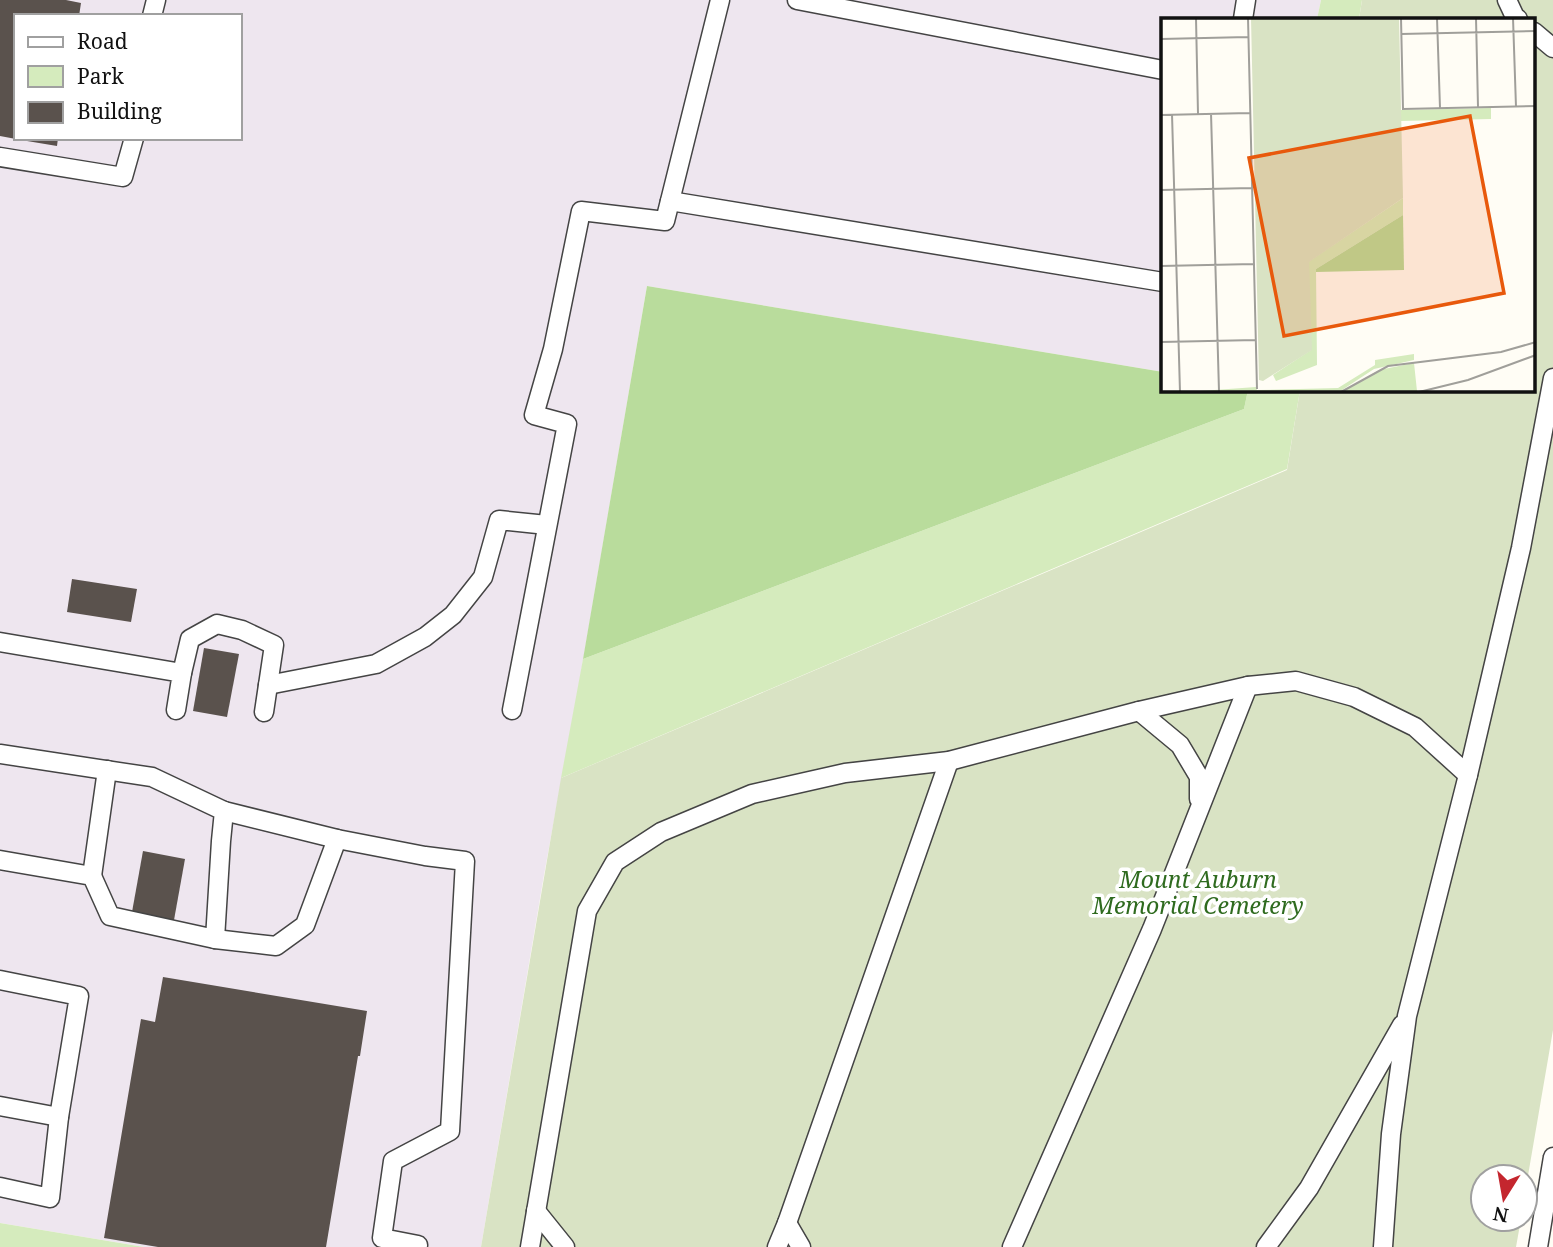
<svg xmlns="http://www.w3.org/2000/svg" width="1553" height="1247" viewBox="0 0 1553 1247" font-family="'Noto Serif',serif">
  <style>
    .industrial { fill: #eee6ef; fill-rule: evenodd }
    .green { fill: #d5ebbd }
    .forest { fill: #b9dc9c }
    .cemetery { fill: #d9e3c4 }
    .building { fill: #5a524d }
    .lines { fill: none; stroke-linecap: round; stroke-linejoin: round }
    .minor-casing { stroke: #444; stroke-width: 21 }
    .minor { stroke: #fff; stroke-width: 18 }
    .labels { text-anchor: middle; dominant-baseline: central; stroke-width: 7; stroke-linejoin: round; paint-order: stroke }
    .park-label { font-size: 23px; font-style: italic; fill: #2f6b1f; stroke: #fff }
    .inset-road { fill: none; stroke: #a09f9a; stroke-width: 2 }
    .view { fill: #e8590c; fill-opacity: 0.15; stroke: #e8590c; stroke-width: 3.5 }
    .inset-edge { fill: none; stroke: #111; stroke-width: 3.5 }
  </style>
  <rect width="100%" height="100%" fill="#fffdf5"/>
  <!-- industrial -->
  <path class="industrial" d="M0 0H1321L1317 19H1163V372L647 286 580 678 544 875 481 1247H144L0 1223ZM16 16H240V138H16Z"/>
  <!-- green -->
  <g class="green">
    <path d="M1321 0H1362L1359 19H1317Z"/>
    <path d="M1248 390H1300L1287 469 561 778 583 659 1244 409Z"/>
    <path d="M0 1223 144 1247H0Z"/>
  </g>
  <!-- forest -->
  <path class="forest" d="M647 286 1163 372V390H1248L1244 409 583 659Z"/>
  <!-- cemetery -->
  <path class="cemetery" d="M1362 0H1553V1030L1525 1193V1177H1483V1219H1521L1516 1247H481L561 778 1287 470 1300 390H1534V19H1359Z"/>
  <!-- building -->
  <g class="building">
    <path d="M0 0H66L81 3 79 16H16V139L0 136Z"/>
    <path d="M21 138H58L57 146 21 140Z"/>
    <path d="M72 579 137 589 131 622 67 612Z"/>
    <path d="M204 648 239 654 227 717 193 711Z"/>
    <path d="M143 851 185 859 174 920 132 912Z"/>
    <path d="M163 977 367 1011 360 1056H358L326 1247H158L104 1238 141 1019 155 1022Z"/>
  </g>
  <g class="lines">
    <defs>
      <g id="minor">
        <path d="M797 0 1163 70"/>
        <path d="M1507 0 1515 17 1518 19"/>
        <path d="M152 16 156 0"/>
        <path d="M1243 19 1246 0"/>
        <path d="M1534 32 1553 48"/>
        <path d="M0 157 123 177 134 138"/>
        <path d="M670 201 1163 282"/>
        <path d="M0 642 182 673 176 710"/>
        <path d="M182 673 190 639 217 624 242 630 274 645 264 712"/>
        <path d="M268 685 376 664 425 637 453 615 483 577 499 520 547 525"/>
        <path d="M512 710 567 424 534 415 553 349 581 211 665 221 720 0"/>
        <path d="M1139 711 1180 745 1199 777V799"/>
        <path d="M0 754 152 777 224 811 221 841 215 939 110 916 92 876 0 860"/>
        <path d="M224 811 337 839"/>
        <path d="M92 876 107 770"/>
        <path d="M215 939 276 946 305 925 337 839 425 856 465 861 450 1131 393 1161 382 1238 418 1245"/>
        <path d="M0 980 79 996 59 1117 50 1198 0 1187"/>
        <path d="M0 1106 59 1117"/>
        <path d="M536 1211 565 1247"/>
        <path d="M787 1223 801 1247"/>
        <path d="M530 1247 587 911 615 862 661 832 752 794 845 773 949 761 1139 711 1248 686 1296 681 1354 697 1415 727 1468 775"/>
        <path d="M777 1247 787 1223 949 761"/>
        <path d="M1012 1247 1152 929 1248 686"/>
        <path d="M1266 1247 1309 1188 1402 1025"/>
        <path d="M1383 1247 1391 1134 1407 1016 1468 775 1521 548 1553 378"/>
        <path d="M1538 1247 1553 1157"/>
      </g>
    </defs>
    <!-- minor casing -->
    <use href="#minor" class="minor-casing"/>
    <!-- minor -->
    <use href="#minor" class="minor"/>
  </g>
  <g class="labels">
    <!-- park labels -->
    <g class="park-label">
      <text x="1198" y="879">Mount Auburn<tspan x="1198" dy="26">Memorial Cemetery</tspan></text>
    </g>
  </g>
  <!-- overview -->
  <g transform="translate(1161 18)">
    <rect width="374" height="374" fill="#fffdf5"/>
    <path d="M330 90V101L240 103V92ZM242 180V197L155 251 156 347 115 363 112 357 150 332 147 244ZM253 336V342L213 351 178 374H26L95 369 96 372 177 370 214 347V342ZM253 345 256 373 181 374 218 352Z" fill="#d5ebbd"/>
    <path d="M242 197 243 252 155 254V251Z" fill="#b9dc9c"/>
    <path d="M90 0H238L242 180 148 244 151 332 102 363 98 362Z" fill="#d9e3c4"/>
    <path class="inset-road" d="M35 0 37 96M87 0 96 371M240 0 242 91 375 88M276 0 279 90M315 0 317 89M352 0 355 89M240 16 375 13M0 21 87 19M50 95 58 373M11 96 19 374M0 97 89 95M0 172 91 170M0 248 93 246M0 324 95 322M180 374 227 348 340 334 375 324M258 374 307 362 375 337"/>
    <path class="view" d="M309 98 343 275 123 318 88 140Z"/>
    <rect width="374" height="374" class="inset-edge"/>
  </g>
  <!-- legend -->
  <rect x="14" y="14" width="228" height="126" fill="#ffffff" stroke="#a0a0a0" stroke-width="2"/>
  <rect x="28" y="37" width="35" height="10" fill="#ffffff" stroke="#a0a0a0" stroke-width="2"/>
  <text x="77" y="49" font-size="21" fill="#111111">Road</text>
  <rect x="28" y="66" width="35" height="21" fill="#d5ebbd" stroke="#a0a0a0" stroke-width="2"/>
  <text x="77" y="84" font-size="21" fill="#111111">Park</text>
  <rect x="28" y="102" width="35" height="21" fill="#5a524d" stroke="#a0a0a0" stroke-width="2"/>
  <text x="77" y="119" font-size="21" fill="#111111">Building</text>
  <!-- north arrow -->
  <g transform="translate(1504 1198) rotate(191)"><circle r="33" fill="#ffffff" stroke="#a0a0a0" stroke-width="2"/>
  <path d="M0-5L12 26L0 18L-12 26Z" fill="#c4262e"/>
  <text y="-10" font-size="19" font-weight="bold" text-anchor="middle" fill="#111111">N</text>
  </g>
</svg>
